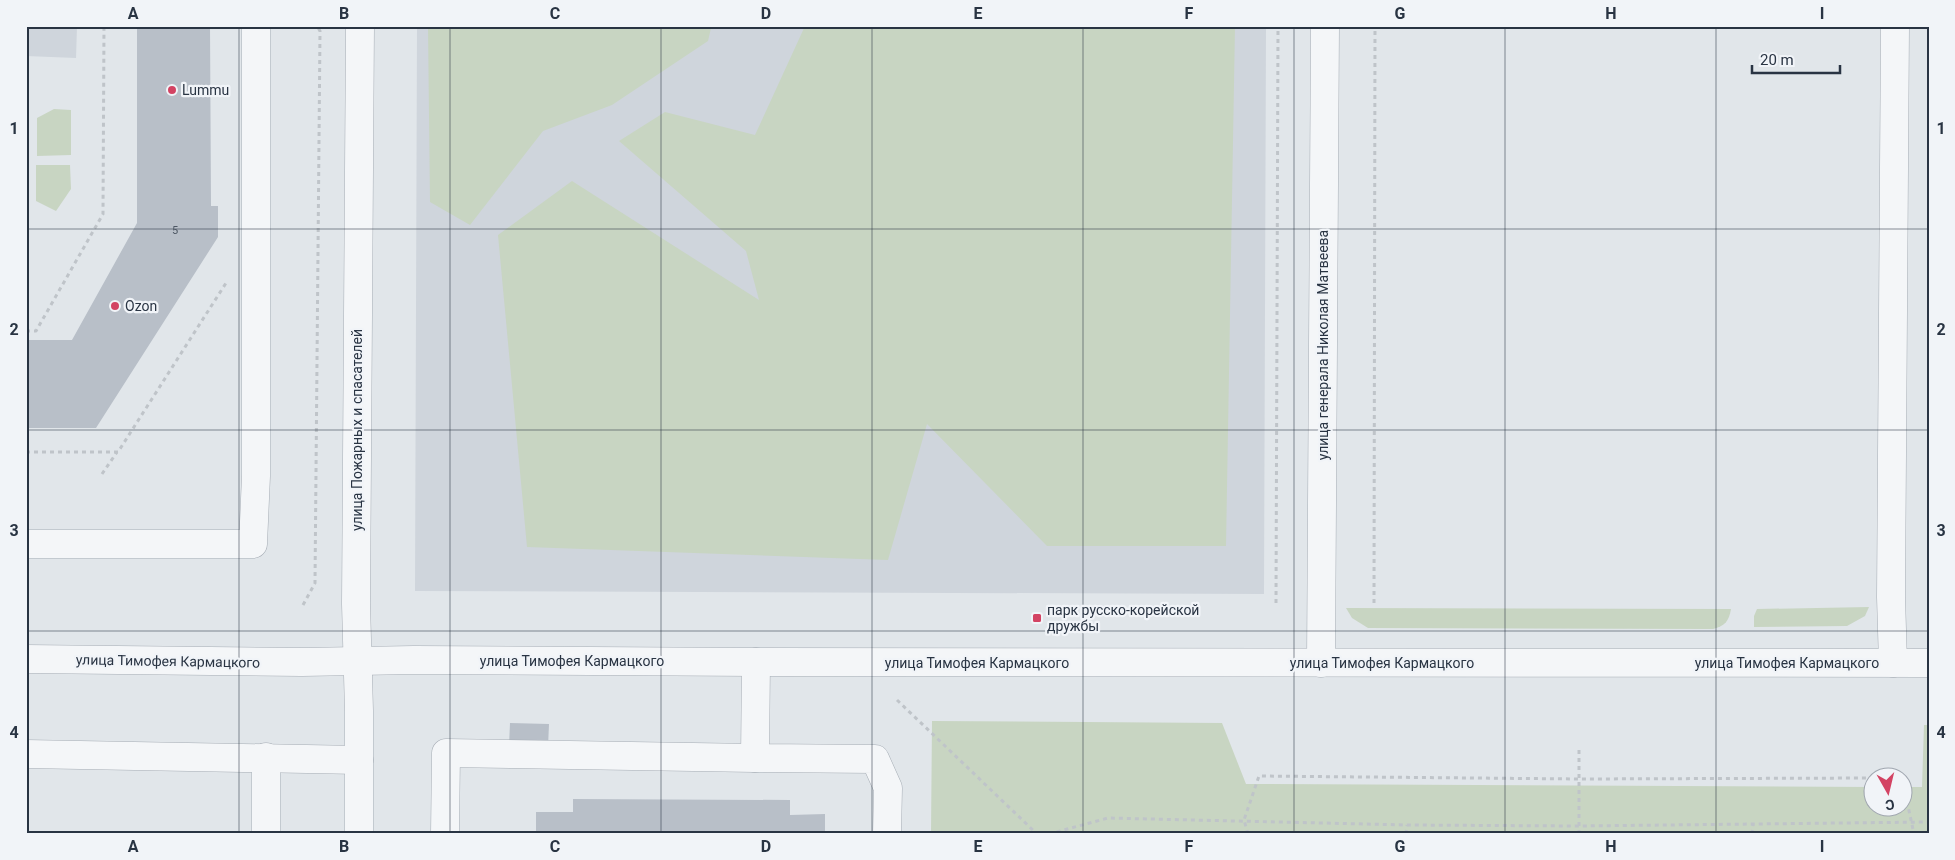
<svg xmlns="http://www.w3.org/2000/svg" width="1955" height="860" viewBox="0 0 1955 860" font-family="Roboto,sans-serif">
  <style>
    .built { fill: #cfd5dc }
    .green { fill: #c8d5c2 }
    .building { fill: #b8bfc8 }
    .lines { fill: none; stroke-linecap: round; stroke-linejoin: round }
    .minor-casing { stroke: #a6adb5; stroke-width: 29 }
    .path { stroke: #bfc4c9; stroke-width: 3; stroke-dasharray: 4 4; stroke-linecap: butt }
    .minor { stroke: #f4f6f8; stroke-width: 28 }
    .grid { fill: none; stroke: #293443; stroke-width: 1; stroke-opacity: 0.55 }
    .poi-dot { fill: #d34363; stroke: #f1f4f8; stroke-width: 2 }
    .labels { text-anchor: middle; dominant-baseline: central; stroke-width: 4.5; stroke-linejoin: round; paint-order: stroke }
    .number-label { font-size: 11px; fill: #4d5764 }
    .poi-label { font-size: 14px; fill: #293443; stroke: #f1f4f8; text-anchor: start }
    .street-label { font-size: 14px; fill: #293443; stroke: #f1f4f8 }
    .neatline { fill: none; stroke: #293443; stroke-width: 2 }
    .grid-label { font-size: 16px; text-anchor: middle; font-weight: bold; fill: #293443 }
  </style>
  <rect width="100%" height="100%" fill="#e1e6ea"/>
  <!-- built -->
  <g class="built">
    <path d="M26 26H77L76 58 26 56Z"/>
    <path d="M716 26H1266L1264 594 415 591 417 27 716 28Z"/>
  </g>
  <!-- green -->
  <g class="green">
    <path d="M417 26H716V28H711L708 41 612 105 543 131 470 225 430 202 428 28Z"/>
    <path d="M805 26H1235L1226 546H1047L927 424 888 560 527 547 498 235 572 181 759 300 746 251 619 141 665 112 755 135Z"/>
    <path d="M54 109 71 110V155L37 156V118Z"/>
    <path d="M36 165H70L71 189 56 211 36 201Z"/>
    <path d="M1869 607 1865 616 1847 626 1754 627V616L1757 609Z"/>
    <path d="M1346 608 1731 609C1729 621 1725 626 1713 629L1368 628 1352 618Z"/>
    <path d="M932 721 1222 723 1246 784 1872 787V808H1902L1903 787H1922L1924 725H1929V834H931Z"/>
  </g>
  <!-- building -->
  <g class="building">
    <path d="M137 26H210L211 206H218V237L96 428H26V340H72L137 223Z"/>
    <path d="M510 723 549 724 548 747 509 746Z"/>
    <path d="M573 799 790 800V815L825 814V834H536V812H573Z"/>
  </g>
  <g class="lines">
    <defs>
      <g id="minor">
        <path d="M26 544H253L256 476V26"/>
        <path d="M26 659 302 662 414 660 756 662 1929 663"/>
        <path d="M756 662 755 758 875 759 888 788 887 834"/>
        <path d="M1321 663 1325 26"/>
        <path d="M1893 663 1891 597 1895 26"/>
        <path d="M26 754 359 760"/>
        <path d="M266 834V757"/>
        <path d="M359 834V711L356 604 360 26"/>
        <path d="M445 834 446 753 755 758"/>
      </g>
    </defs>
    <!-- minor casing -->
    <use href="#minor" class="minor-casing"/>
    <!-- path -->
    <g class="path">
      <path d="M26 331H36L103 214 104 26"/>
      <path d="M26 452H118L226 283"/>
      <path d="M102 474 117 452"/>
      <path d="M1276 603 1278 26"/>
      <path d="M1374 603 1375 26"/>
      <path d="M303 605 315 583 320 31 317 26"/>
      <path d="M897 700 1037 834"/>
      <path d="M1902 778 1914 834"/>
      <path d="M1049 834 1108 818 1407 825 1579 826 1929 822"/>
      <path d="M1248 834 1244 820 1259 776 1580 779 1872 778"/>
      <path d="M1406 834 1407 825"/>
      <path d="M1579 834V750"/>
      <path d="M1752 834 1753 825"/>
    </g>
    <!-- minor -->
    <use href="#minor" class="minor"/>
  </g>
  <!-- grid -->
  <path class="grid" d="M239 26V834M450 26V834M661 26V834M872 26V834M1083 26V834M1294 26V834M1505 26V834M1716 26V834M26 229H1929M26 430H1929M26 631H1929"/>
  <!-- markers -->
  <g class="poi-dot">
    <circle cx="172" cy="90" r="5"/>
    <circle cx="115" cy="306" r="5"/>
    <rect x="1032" y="613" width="10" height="10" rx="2.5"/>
  </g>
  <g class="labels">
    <!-- number labels -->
    <g class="number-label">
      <text x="175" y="230">5</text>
    </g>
    <!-- poi labels -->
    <g class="poi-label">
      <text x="182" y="90">Lummu</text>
      <text x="125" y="306">Ozon</text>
      <text x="1047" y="610">парк русско-корейской<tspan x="1047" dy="16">дружбы</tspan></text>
    </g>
    <!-- street labels -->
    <g class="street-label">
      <text transform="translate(1323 345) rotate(-90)">улица генерала Николая Матвеева</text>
      <text transform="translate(357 430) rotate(-90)">улица Пожарных и спасателей</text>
      <text transform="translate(168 661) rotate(1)">улица Тимофея Кармацкого</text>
      <text x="572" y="661">улица Тимофея Кармацкого</text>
      <text x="977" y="663">улица Тимофея Кармацкого</text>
      <text x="1382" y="663">улица Тимофея Кармацкого</text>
      <text x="1787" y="663">улица Тимофея Кармацкого</text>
    </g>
  </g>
  <!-- border -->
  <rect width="1955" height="860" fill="none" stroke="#f1f4f8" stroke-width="55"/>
  <!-- north arrow -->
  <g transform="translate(1888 792) rotate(172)"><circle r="24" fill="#f1f4f8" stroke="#a1a7b0"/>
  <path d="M0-4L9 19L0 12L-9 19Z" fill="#d34363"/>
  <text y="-8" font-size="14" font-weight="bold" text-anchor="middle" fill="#293443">С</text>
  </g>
  <!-- scale -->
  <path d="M1752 65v8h88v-8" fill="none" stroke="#293443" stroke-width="2.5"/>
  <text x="1760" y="65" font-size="15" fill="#293443" stroke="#f1f4f8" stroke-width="4" paint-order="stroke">20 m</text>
  <rect x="28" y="28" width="1900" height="804" class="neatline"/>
  <g class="grid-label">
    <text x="133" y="19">A</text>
    <text x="344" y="19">B</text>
    <text x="555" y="19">C</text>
    <text x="766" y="19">D</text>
    <text x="978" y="19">E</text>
    <text x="1189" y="19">F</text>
    <text x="1400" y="19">G</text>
    <text x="1611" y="19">H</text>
    <text x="1822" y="19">I</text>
    <text x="14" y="134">1</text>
    <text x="1941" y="134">1</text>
    <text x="14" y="335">2</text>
    <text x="1941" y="335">2</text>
    <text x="14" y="536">3</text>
    <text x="1941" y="536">3</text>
    <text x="14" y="738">4</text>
    <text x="1941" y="738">4</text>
    <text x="133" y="852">A</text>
    <text x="344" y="852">B</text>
    <text x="555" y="852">C</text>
    <text x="766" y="852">D</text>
    <text x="978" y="852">E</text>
    <text x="1189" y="852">F</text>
    <text x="1400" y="852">G</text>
    <text x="1611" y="852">H</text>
    <text x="1822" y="852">I</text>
  </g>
</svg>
